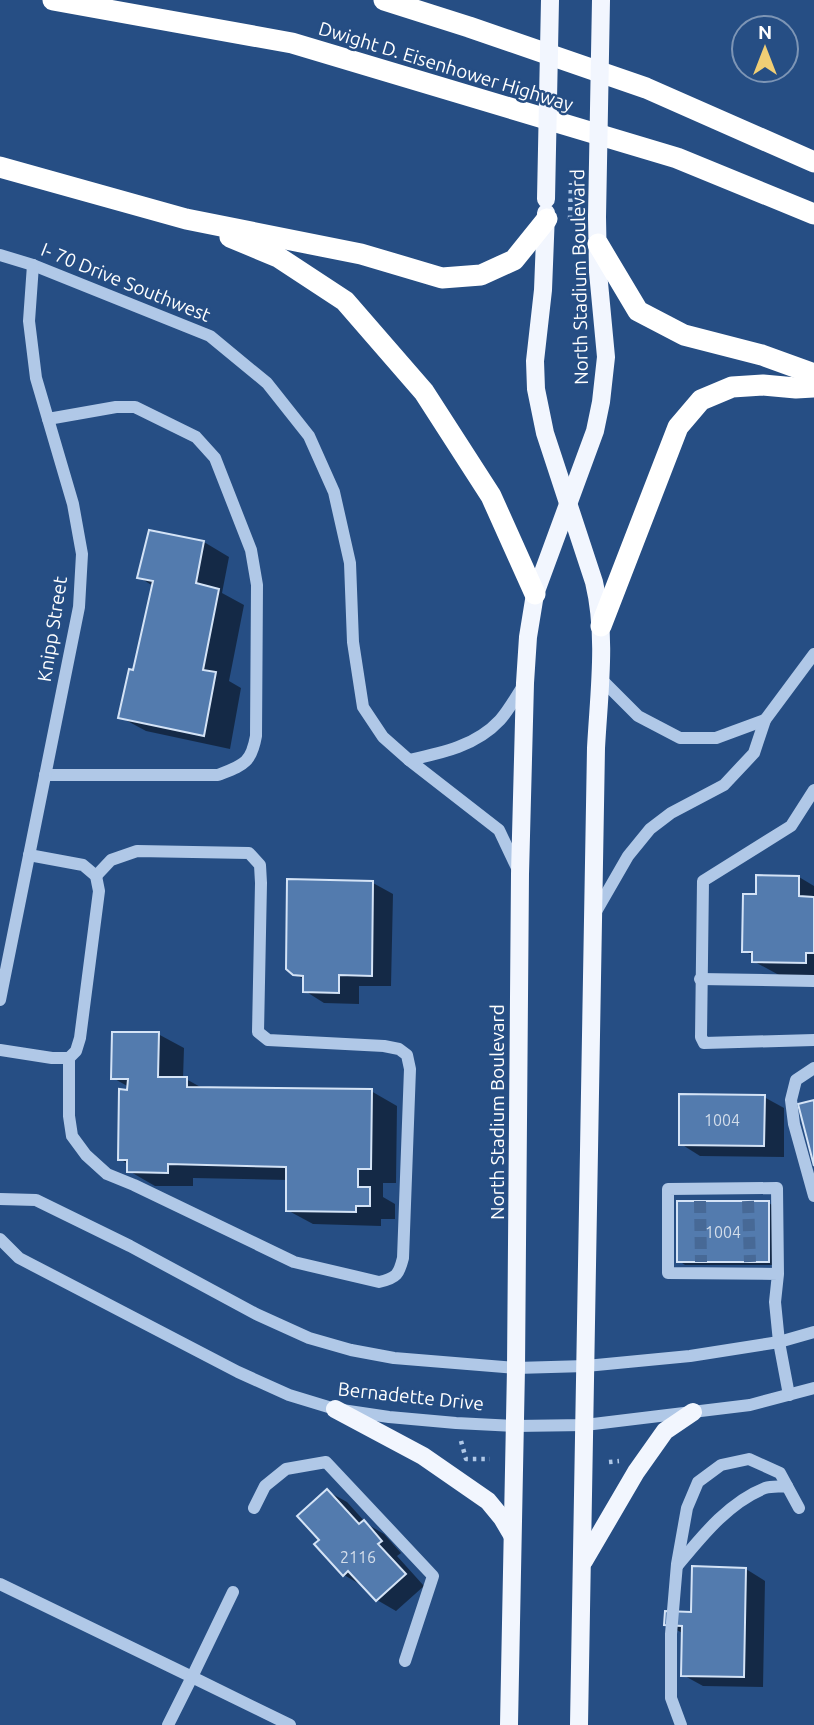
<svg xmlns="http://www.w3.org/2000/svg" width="814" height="1725" viewBox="0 0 814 1725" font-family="Ubuntu,sans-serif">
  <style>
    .shadow { fill: #0007 }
    .building { fill: #537bae; stroke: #d4e3f6; stroke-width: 2 }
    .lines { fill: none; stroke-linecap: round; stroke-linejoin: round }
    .minor-tunnel { stroke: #476996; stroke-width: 12; stroke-dasharray: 12 6; stroke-linecap: butt }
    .path { stroke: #b0c8e7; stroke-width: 4.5; stroke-dasharray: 3.5 5; stroke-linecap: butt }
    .minor { stroke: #b0c8e7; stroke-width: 12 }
    .major { stroke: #f2f6fe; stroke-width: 18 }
    .highway { stroke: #fff; stroke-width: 21 }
    .path-bridge { stroke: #b0c8e7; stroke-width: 4.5; stroke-dasharray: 3.5 5; stroke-linecap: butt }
    .major-bridge { stroke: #f2f6fe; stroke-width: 18 }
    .labels { text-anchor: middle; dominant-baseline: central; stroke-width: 5; stroke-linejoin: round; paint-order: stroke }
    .number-label { font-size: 16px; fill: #d4deeb }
    .street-label { font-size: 19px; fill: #fff; stroke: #264e84 }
  </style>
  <rect width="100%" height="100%" fill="#264e84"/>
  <!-- shadow -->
  <g class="shadow">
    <path d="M204 542 229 557 222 593 244 605 229 681 241 688 230 749 146 731 120 717 134 672 153 586 139 577Z"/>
    <path d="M799 877 814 886V976L779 975 753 961 754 956 744 951 758 896Z"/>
    <path d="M373 883 393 894 391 986H359V1004L324 1003 305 991V980L294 974Z"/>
    <path d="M158 1034 184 1048 183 1079H186L204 1089 371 1091 397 1106 396 1183H383V1197L395 1204V1219H381V1226L313 1224 287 1210 288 1180 193 1178V1186H155L129 1171V1165L120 1159 129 1087 113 1078Z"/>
    <path d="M764 1097 784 1108V1157L700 1156 681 1144Z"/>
    <path d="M768 1203 775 1206V1265H685L679 1261Z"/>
    <path d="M327 1491 347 1502 367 1524 384 1534 401 1553 397 1556 424 1586 396 1611 377 1600 363 1586 344 1575 321 1540Z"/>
    <path d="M746 1569 765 1581 763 1687 703 1686 683 1675 684 1634 666 1624 693 1613Z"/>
  </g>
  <!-- building -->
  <g class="building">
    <path d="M149 530 204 541 196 583 219 589 203 670 216 672 204 736 118 718 129 669 133 670 153 581 137 578Z"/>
    <path d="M756 875 799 876V896L814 897V953H806V963L752 962V952H742L743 894H756Z"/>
    <path d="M287 879 373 881 372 976 339 975V993L303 992V976L293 975 286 969Z"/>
    <path d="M112 1032H159L158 1077H187V1087L372 1089 371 1169H358V1187H370V1206H356V1212L286 1211V1167L168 1164V1173L127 1172V1160H118L119 1089 127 1090 128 1079H111Z"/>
    <path d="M679 1094 765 1095 764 1146 679 1145Z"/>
    <path d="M814 1100V1166L798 1104Z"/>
    <rect x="677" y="1201" width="92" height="61"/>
    <path d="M327 1489 359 1524 364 1520 382 1541 378 1544 406 1574 376 1601 348 1571 343 1576 314 1544 319 1540 297 1516Z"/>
    <path d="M692 1566 746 1568 744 1677 681 1676 682 1626 664 1625 665 1611 691 1612Z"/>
  </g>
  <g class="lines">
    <!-- minor-tunnel -->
    <g class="minor-tunnel">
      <path d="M700 1201 701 1262"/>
      <path d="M748 1201 750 1262"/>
    </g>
    <!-- path -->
    <g class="path">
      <path d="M461 1441 466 1459H490"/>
      <path d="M609 1462 619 1461"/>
    </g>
    <!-- minor -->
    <g class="minor">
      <path d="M0 255 33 265 210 336 267 383 309 436 334 492 350 563 353 642 363 707 383 737 409 760 499 830 518 870"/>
      <path d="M600 678 638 716 680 738H716L765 720"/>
      <path d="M409 760C442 753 476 746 500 720 509 710 517 695 525 683"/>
      <path d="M45 775H218C243 765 251 764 256 736L257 585 251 550 215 458 196 437 135 407H116L48 419"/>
      <path d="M814 790 791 826 703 881 701 1037 704 1043 814 1040"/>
      <path d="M594 915 628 856 650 829 671 813 724 785 754 753 765 720 814 654"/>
      <path d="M700 979 814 981"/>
      <path d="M0 1000 79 607 82 554 73 504 36 378 29 321 33 265"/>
      <path d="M0 1050 52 1058H69L76 1051 80 1038 99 891 96 876 83 865 29 855"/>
      <path d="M69 1058V1116L72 1136 86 1155 107 1174 134 1185 294 1262 379 1282C397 1278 399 1274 403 1258L410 1069 407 1055 399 1049 384 1046 268 1040 258 1032 261 883 260 865 249 853 137 851 111 860 96 876"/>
      <path d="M814 1068 796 1080 791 1100 794 1124 814 1196"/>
      <path d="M0 1199 36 1200 130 1246 256 1314 309 1338 351 1350 394 1358 516 1368 586 1366 690 1356 779 1342 814 1332"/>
      <path d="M0 1239 19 1258 238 1372 289 1395 335 1409 389 1417 456 1423 515 1426 585 1425 750 1405 814 1388"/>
      <path d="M778 1274 668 1273V1189L777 1188 778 1274 775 1302 779 1342 789 1395"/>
      <path d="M254 1508 265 1486 286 1469 326 1462 433 1576 405 1661"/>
      <path d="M678 1565C702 1536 729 1502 765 1488 772 1486 780 1487 787 1486"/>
      <path d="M0 1584 192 1677 168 1725"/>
      <path d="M233 1592 192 1677 290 1725"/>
      <path d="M681 1725 671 1698V1634L677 1564 687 1508 698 1482 721 1465 749 1459 780 1473 799 1508"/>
    </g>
    <!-- major -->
    <g class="major">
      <path d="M546 213 543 290 535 361 536 389 545 433 594 582C607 636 599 692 596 748L579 1725"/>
      <path d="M335 1409 423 1456 488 1501 502 1518 512 1535"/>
      <path d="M584 1561 636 1472 665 1431 693 1412"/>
      <path d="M509 1725 516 1368 520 874 525 683 528 637 535 594 595 431 601 402 606 357 598 272 597 217"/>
    </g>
    <!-- highway -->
    <g class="highway">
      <path d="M53 0 292 43 677 158 814 214"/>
      <path d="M384 0 469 27 646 88 814 162"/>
      <path d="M0 167 186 219 361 254 442 278 481 275 514 260 547 219"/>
      <path d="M230 237 278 257 345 301 424 392 491 496 535 594"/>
      <path d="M598 244 638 311 684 335 762 355 814 374"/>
      <path d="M601 626 678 427 701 400 732 387 763 385 796 388 814 387"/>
    </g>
    <!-- path-bridge -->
    <path class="path-bridge" d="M570 219 571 183"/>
    <!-- major-bridge -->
    <g class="major-bridge">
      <path d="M546 199 550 0"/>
      <path d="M597 217 601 0"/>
    </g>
  </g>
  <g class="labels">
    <!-- number labels -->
    <g class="number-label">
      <text x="722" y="1120">1004</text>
      <text x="723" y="1232">1004</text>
      <text x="358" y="1557">2116</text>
    </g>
    <!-- street labels -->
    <g class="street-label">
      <text transform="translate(446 66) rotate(17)">Dwight D. Eisenhower Highway</text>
      <text transform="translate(579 277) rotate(-91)">North Stadium Boulevard</text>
      <text transform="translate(126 282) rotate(22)">I- 70 Drive Southwest</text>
      <text transform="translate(52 629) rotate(-81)">Knipp Street</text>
      <text transform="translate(497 1112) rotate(-90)">North Stadium Boulevard</text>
      <text transform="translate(411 1396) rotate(6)">Bernadette Drive</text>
    </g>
  </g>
  <!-- north arrow -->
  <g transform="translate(765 49)"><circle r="33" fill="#264e84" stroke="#7d95b5" stroke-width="2"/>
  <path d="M0-5L12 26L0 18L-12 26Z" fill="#f0ce75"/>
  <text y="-10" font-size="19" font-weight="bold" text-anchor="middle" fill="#ffffff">N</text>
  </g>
</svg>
